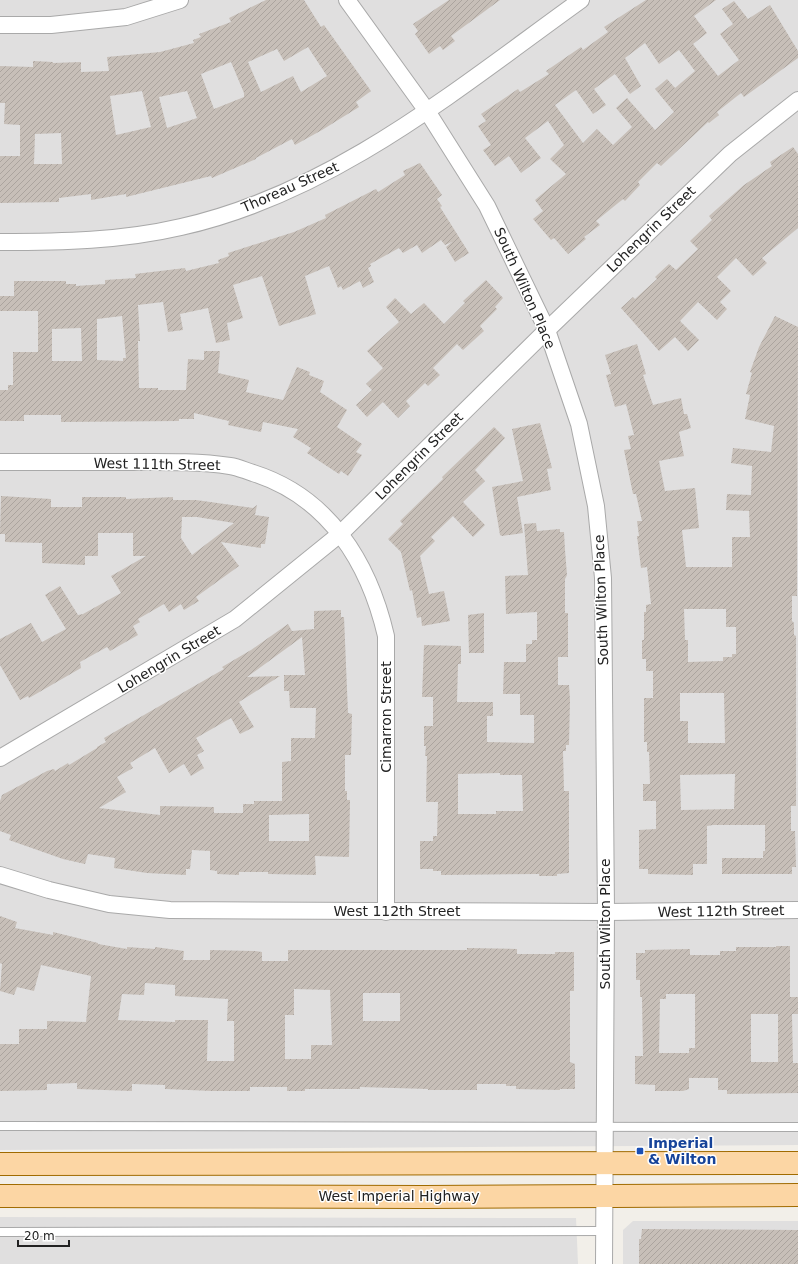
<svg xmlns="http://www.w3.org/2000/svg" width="798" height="1264" viewBox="0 0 798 1264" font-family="'DejaVu Sans',sans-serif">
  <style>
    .residential { fill: #e0dfdf }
    .building { fill: url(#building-hatch); fill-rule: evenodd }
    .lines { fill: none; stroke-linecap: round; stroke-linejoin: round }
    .service-casing { stroke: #a9a9a9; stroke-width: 10 }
    .minor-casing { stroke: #a9a9a9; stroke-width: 18 }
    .primary-casing { stroke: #a06b00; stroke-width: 24 }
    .service { stroke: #fff; stroke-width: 8 }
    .minor { stroke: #fff; stroke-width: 16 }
    .primary { stroke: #fcd6a4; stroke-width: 22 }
    .transit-dot { fill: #1a4fb4; stroke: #fff; stroke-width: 1.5 }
    .labels { text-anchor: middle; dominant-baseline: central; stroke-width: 3; stroke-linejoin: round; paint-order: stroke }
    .street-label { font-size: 14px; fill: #222; stroke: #fff }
    .transit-label { font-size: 14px; font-weight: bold; fill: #164399; stroke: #fff; text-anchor: start }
  </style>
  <defs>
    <pattern id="building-hatch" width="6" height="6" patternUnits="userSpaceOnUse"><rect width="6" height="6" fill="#c7bfb8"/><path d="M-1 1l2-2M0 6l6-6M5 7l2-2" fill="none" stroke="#aba49e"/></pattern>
  </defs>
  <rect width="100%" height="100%" fill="#f2efe9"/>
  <!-- residential -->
  <g class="residential">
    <path d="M0 0H798V1145L0 1150Z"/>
    <path d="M0 1217 576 1218 578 1264H0Z"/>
    <path d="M633 1221H798V1264H623V1230Z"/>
  </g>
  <!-- building -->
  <g class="building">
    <path d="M266 0H304L321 27 324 25 371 91 356 102 359 107 322 130 295 145 292 139 256 158V159L212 178 211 176 126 197V194L91 200V194L59 198V202L0 203V156H20V125L4 124 5 103H0V66L33 67V61L53 62V63L81 62V72L109 71 107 57 160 52 194 43 193 40 201 37 199 34 231 22 229 18ZM308 47 327 76 301 92 293 76 261 92 248 62 277 49 284 61ZM231 62 244 93V97L214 109 201 74ZM142 91 151 127 116 135 110 96ZM187 91 197 118 167 128 159 97ZM61 133 62 164H34L35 134Z"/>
    <path d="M449 0H500L451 36 455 41 443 50 440 46 429 54 415 34 418 31 413 24Z"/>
    <path d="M646 0H716L694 16 707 33 693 44 718 76 739 60 720 34 733 24 722 9 734 1 748 19 770 5 798 51V58L744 97 741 93 717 112 719 115 709 123 708 122 661 166 657 163 638 182 640 185 625 201 623 199 596 221 600 225 584 237 586 239 568 254 554 238 551 240 533 219 543 211 535 200 566 174 550 159 564 145 548 121 525 138 541 158 521 173 509 156 495 166 483 150 491 145 478 126 486 121 481 114 518 89 520 92 549 74 546 71 581 47 583 50 608 32 604 27ZM645 43 659 64 679 50 695 71 675 88 667 79 655 89 674 112 655 130 627 98 616 108 632 127 613 145 597 129 583 143 555 105 576 90 593 114 606 105 594 89 615 74 630 94 641 86 625 58Z"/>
    <path d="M793 147 798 154V228L762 258 767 263 753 276 736 258 717 277 731 291 720 302 727 309 717 320 698 302 680 321 699 340 688 351 675 337 659 351 621 308 633 297 635 299 657 279 655 277 669 264 676 270 698 249 690 241 712 220 709 216 744 185 772 166 770 162Z"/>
    <path d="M420 163 442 195 437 199 442 206 440 207 469 253 455 262 446 247 452 242 445 245 441 240 422 253 417 245 403 253 399 248 370 264 371 266 368 268 374 282 363 288 360 281 343 290 341 286 338 288 329 266 305 276 316 314 279 326 262 276 233 285 243 318 227 323 230 340 216 343 208 308 180 314 183 330 168 332 163 302 138 305 140 341H138L139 388H158V390H186L188 359 204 360V351H220L218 373 249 380 246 392 283 400 297 367 310 372 309 375 324 381 320 392 347 410 337 427 362 444 356 452 362 455 348 476 341 471 339 474 307 453 311 448 293 437 298 429 263 422 261 432 228 425 229 421 194 413V419H179V421L61 422V415H24V421H0V390H8V385H13V352H38V311H0V296H14V281H66V284H76V286L105 284V280L136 278 135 274 185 268 186 271 219 263 218 260 229 256 228 253 294 232 326 218 325 215 376 189 378 192 405 175 403 171ZM122 316 126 358H123V361L97 360V319ZM81 328 82 361H52V329Z"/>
    <path d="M486 280 503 298 495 307 497 309 480 326 484 331 463 350 457 344 433 368 440 375 428 386 425 383 406 401 410 406 398 418 383 402 367 417 356 405 372 390 366 384 383 368 367 351 399 322 386 307 395 298 411 314 424 303 444 324 465 303 463 301Z"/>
    <path d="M775 316 798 327 797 596H792V621L794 623V635L796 636V806H791V831H795L796 867H792V874H722V858H763V851H765V825H713L707 826V864H693V875L648 874V869H639V830L656 829V801H643V784H650L649 752H647V742H644V698H653V671H646V659H642V640H644V612H646V605L651 604 647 567 641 568 637 536H639L637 521H642L636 494H633L624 450 631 449 628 436 634 435 626 404 615 407 606 375 611 374 605 355 637 344 646 374 643 375 653 405 681 398 684 414H687L691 428 679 432 684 456 659 461 665 491 695 488 699 528 682 530 686 567H732V537H750L749 511 726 510 727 494 751 495 752 466 731 463 733 448 771 452 774 426 745 419 750 395 746 394 752 373 750 372 759 347ZM684 609H726V627H736V654H732V657H723V661L688 662V640H685ZM680 693H724L725 743H688V721H680ZM735 774 734 809 681 810 680 775Z"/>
    <path d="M540 423 552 468 547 469 551 490 517 497 523 533 502 536 500 535 492 487 523 481 512 429Z"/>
    <path d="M494 427 505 438 475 470 485 481 463 502 485 525 473 537 453 516 431 537 435 541 420 556 429 594 444 591 450 621 422 626 421 617 417 618 412 590 410 591 401 552 388 539 403 524 400 521 443 479 442 477Z"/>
    <path d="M1 496 51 499V507H82V497H126V499L173 497V500H196L253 508 257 505 255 515 269 517 265 544H261V548L221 542 239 566 196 597 199 601 184 610 181 604 169 612 164 604 138 619 140 622 133 626 138 635 110 651 107 647 80 662 81 668 29 698 28 696 20 700 0 665V639L31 623 42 642 66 629 45 595 60 586 78 615 83 614 121 593 111 576 146 556H133V533H98V556H85V565L42 563V543L5 542V534H0ZM182 517H197L234 523 192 555 181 538Z"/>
    <path d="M536 523 537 531 560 529V532H564L565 550 567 575 565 579V613H568V657H558V685H569L570 700 569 745H566V751H563L564 791H569V873L557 874V876H539V874L441 875V871H433V869H420V841H433V836H437L438 802H426L427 756H425L426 746H424V726H433V697H422L424 645 461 646V664H458L457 702H493V716H487V742L534 743V715H520V694H503L504 662H526V644H532V640H537V612L506 614 505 576 528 575 524 524ZM500 773V775H522L523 811H496V814H458V774Z"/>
    <path d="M341 610V617H344L348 713 352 714 351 755H345V791H347V800H350L349 857 315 856 316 875 268 874V872H239V875L217 874V871L210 870V851L192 850 190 869H186V875L147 873 114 868 115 858 88 854 85 864 63 859 9 840 11 835 0 831V801L2 795 47 771 54 769 55 771 68 763 69 765 97 748V747L106 742 104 738 224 669 222 667 251 650 288 624 292 631 314 629V611ZM302 637 305 675H284V691H289L290 708H316L315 738H291V761L282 762V801H254V804H243V813H214V807L160 806V815L99 808 126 792 117 777 133 768 130 763 155 748 169 773 184 764 191 776 204 768 197 755 204 751 196 738 231 718 240 734 254 727 239 702 280 676 247 677ZM309 814V841H269V815Z"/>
    <path d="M484 613V653H469L468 615Z"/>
    <path d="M0 916 17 922 15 928 53 935V932L98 943V944L127 949V947L155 949V947L184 951 183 960H210V950L255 951 262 952V961H288V950H467V948L517 949V954H555V952H574V991H570V1062L575 1064V1089H560V1090L516 1089V1086H506V1084H477V1090H428V1089L360 1087V1089H305V1091H287V1087H250V1091H212L165 1089V1085L132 1084V1091L77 1089V1083L47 1084V1090L0 1091V1044H19V1029H47V1021L86 1022 91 976 41 965 34 991 17 987 14 995 0 991 2 964 0 963ZM145 983 175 985V996L228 999 227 1021H234V1061H207L208 1020H175V1022L118 1020 122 994 144 995ZM294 989 330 990 332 1045H311V1059H285V1015H294ZM363 993H400V1021H363Z"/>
    <path d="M776 946H790V997H798V1014H792L793 1063H798V1093L727 1094V1090H718V1078H689V1089L683 1091H655V1085L635 1084V1056H643L642 997H640V980H636V953H645V950L690 949V955H720V951H736V947H776ZM666 994H695V1048H689V1053H659L660 999H666ZM751 1014H778V1062H751Z"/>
    <path d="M642 1229 798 1230V1264H639V1239H641Z"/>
  </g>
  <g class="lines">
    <defs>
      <g id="service">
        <path d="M0 1126 798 1127"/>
        <path d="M0 1232 604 1231"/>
      </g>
      <g id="minor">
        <path d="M347 0 427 111 487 206 547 330 579 424 596 506 603 578 606 912 604 1264"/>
        <path d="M0 25H51L126 17 180 0"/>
        <path d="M0 242C61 242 121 241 181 227 333 193 457 89 581 0"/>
        <path d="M0 462C42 462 85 462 127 462 161 462 196 461 230 466 238 467 246 471 253 473 329 497 369 563 386 636V912"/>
        <path d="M0 758 235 619 340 534 547 330 730 154 798 100"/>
        <path d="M0 875 49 890 109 904 170 910 606 912 798 910"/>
      </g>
      <g id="primary">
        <path d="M0 1164 798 1163"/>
        <path d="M0 1196 424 1197 798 1195"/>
      </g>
    </defs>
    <!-- service casing -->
    <use href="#service" class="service-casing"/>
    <!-- minor casing -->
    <use href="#minor" class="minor-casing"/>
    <!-- primary casing -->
    <use href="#primary" class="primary-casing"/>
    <!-- service -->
    <use href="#service" class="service"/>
    <!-- minor -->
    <use href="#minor" class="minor"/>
    <!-- primary -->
    <use href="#primary" class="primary"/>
  </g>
  <!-- markers -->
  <rect class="transit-dot" x="636" y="1147" width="8" height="8" rx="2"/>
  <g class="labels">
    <!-- street labels -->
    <g class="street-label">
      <text transform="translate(290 187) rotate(-24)">Thoreau Street</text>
      <text transform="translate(651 229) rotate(-44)">Lohengrin Street</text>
      <text transform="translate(525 288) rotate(66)">South Wilton Place</text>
      <text transform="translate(419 456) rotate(-45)">Lohengrin Street</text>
      <text transform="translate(157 464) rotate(1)">West 111th Street</text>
      <text transform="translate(601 600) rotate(-92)">South Wilton Place</text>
      <text transform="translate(169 659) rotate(-31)">Lohengrin Street</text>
      <text transform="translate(386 717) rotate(-90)">Cimarron Street</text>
      <text x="397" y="911">West 112th Street</text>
      <text transform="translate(721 911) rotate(-1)">West 112th Street</text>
      <text transform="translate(605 924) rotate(-90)">South Wilton Place</text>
      <text x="399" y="1196">West Imperial Highway</text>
    </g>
    <!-- transit labels -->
    <g class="transit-label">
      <text x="648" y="1143">Imperial<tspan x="648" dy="16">&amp; Wilton</tspan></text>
    </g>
  </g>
  <!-- scale -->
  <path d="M18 1240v6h51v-6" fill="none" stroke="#222222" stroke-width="2"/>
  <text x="24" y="1240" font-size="12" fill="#222222" stroke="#ffffff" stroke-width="3" paint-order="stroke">20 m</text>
</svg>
